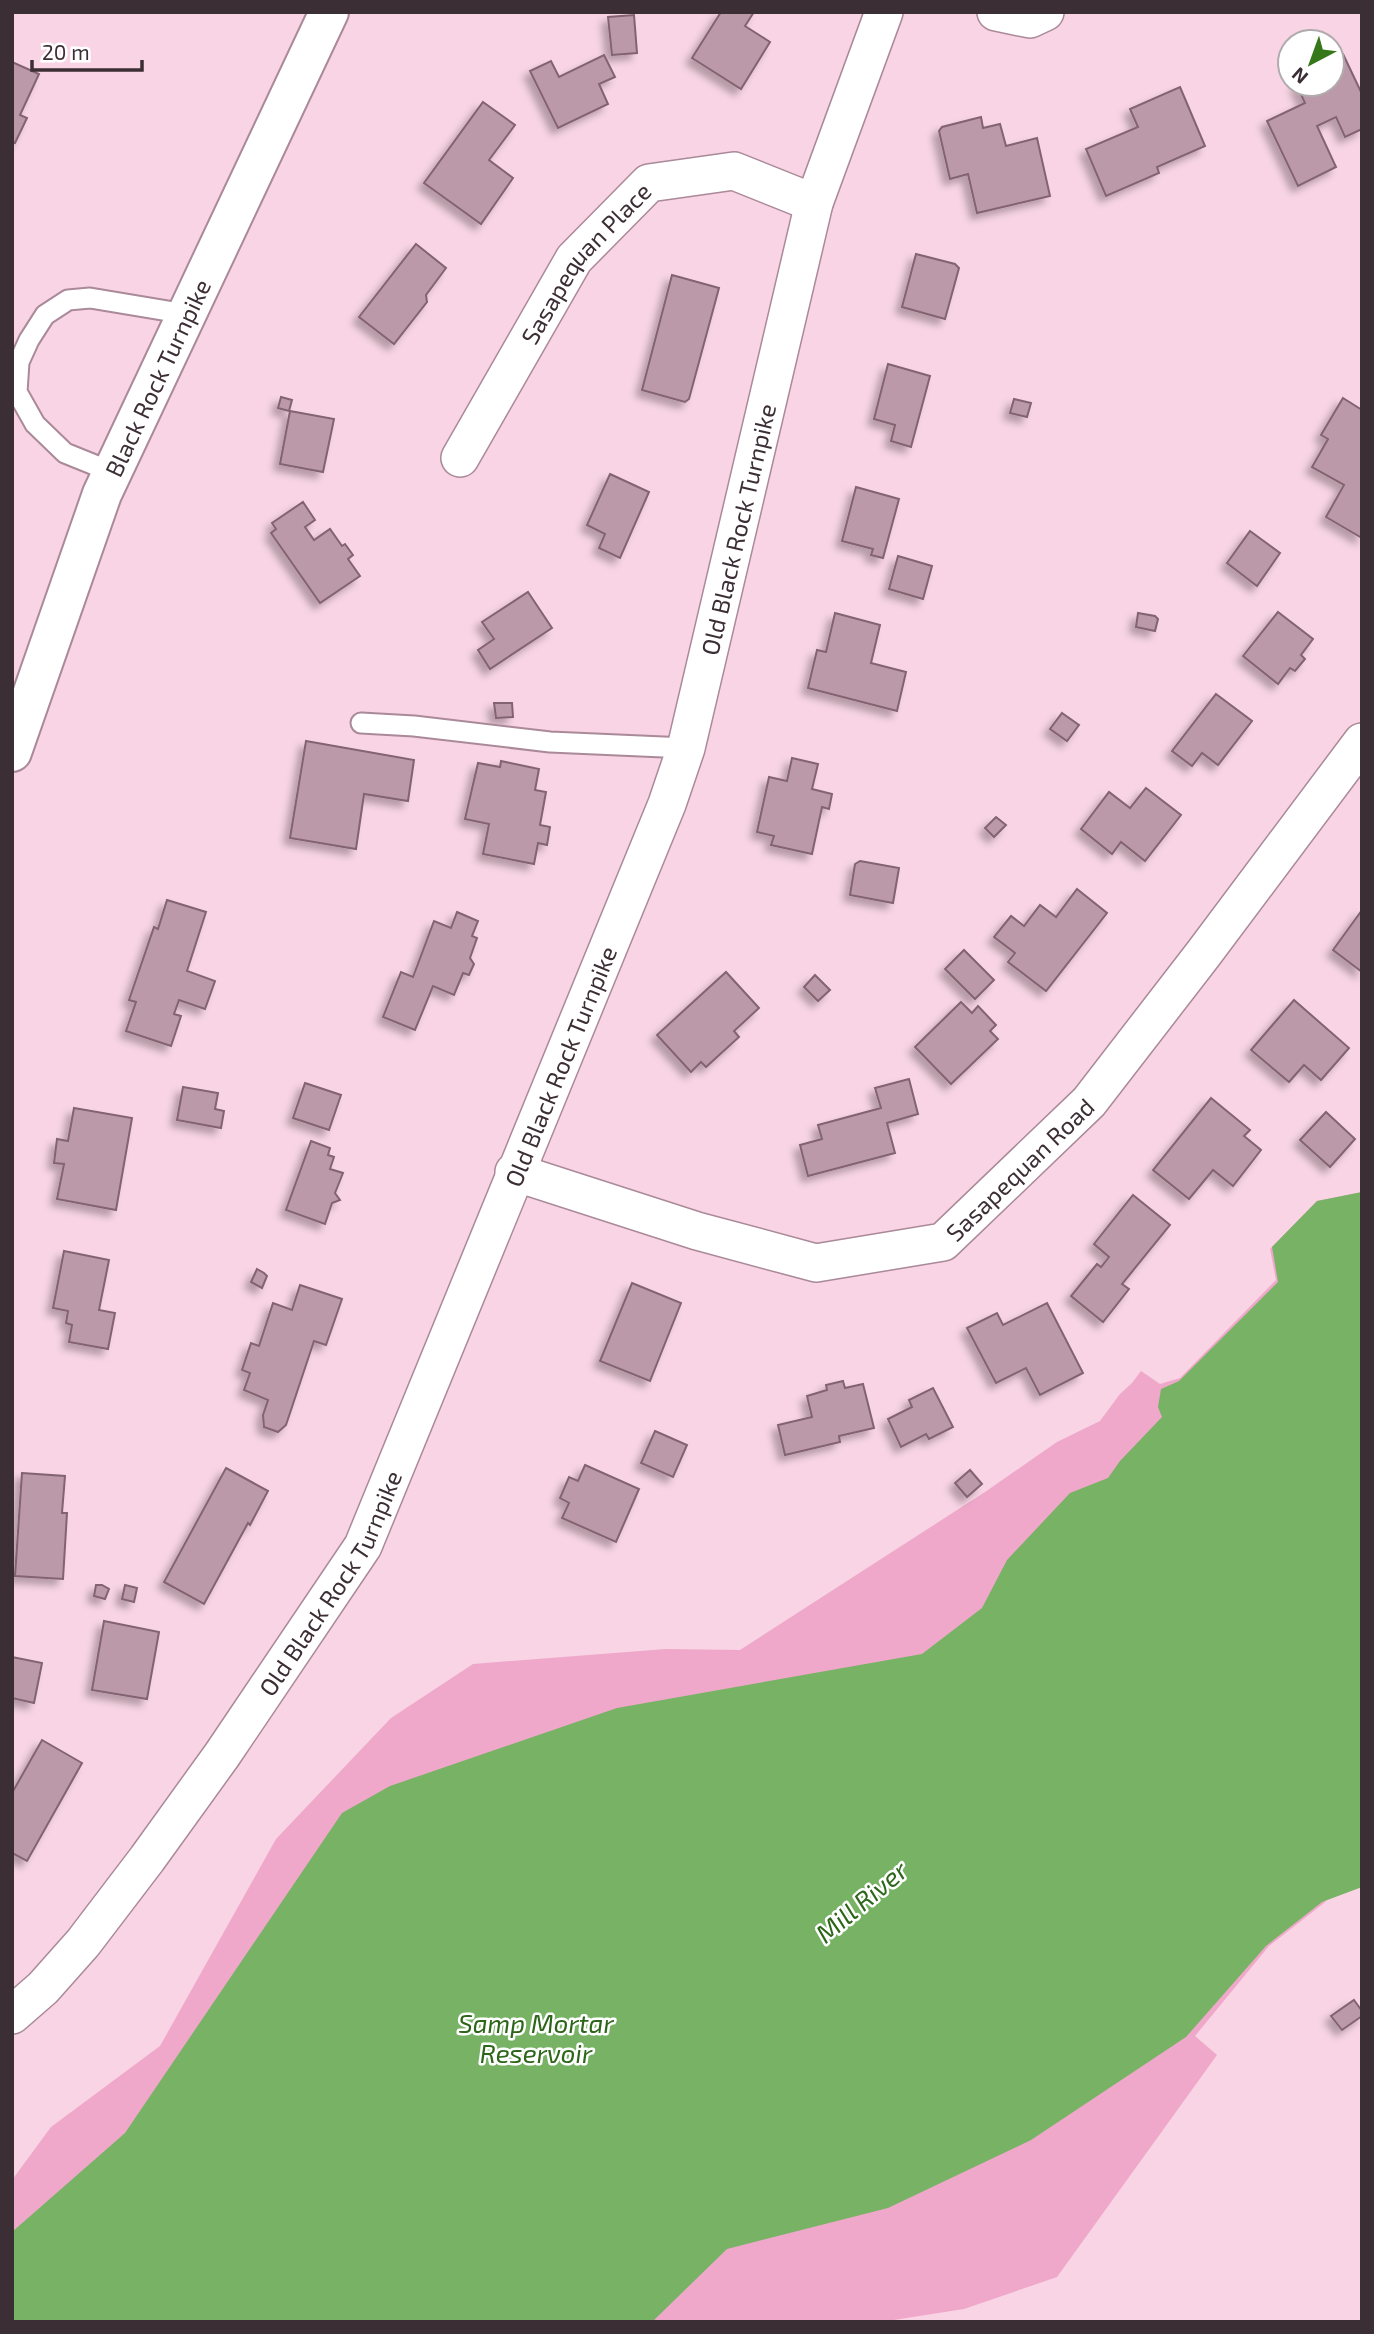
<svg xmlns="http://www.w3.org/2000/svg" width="1374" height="2334" viewBox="0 0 1374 2334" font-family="'Exo 2',sans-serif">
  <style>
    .green { fill: #efa8ca }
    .water { fill: #77b265 }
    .building { fill: #bb99a8; stroke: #836372; stroke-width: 2; filter: url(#shadow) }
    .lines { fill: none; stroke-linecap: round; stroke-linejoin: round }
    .lane-casing { stroke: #aa8998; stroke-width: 23 }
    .street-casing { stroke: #aa8998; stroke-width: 40 }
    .primary-casing { stroke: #aa8998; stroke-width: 42 }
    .lane { stroke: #fff; stroke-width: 19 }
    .street { stroke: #fff; stroke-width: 37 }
    .primary { stroke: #fff; stroke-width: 38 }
    .labels { text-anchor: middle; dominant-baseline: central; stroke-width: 5; stroke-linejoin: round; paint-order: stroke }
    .street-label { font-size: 24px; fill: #3c2e35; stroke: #fff }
    .water-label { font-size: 26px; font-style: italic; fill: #2d6519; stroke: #fff }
  </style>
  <defs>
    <filter id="shadow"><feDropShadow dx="-6" dy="6" stdDeviation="3.5" flood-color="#0004"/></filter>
  </defs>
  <rect width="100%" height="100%" fill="#f8d4e4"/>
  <!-- green -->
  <path class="green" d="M1362 1192V1858L1324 1903 1269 1946 1195 2036 1217 2055 1057 2277 964 2309 881 2322H12V2180L51 2127 160 2046 276 1839 391 1718 473 1664 666 1649 740 1650 985 1492 1057 1442 1100 1421 1120 1394 1132 1383 1141 1371 1160 1384 1180 1378 1276 1280 1270 1249 1317 1201Z"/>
  <!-- water -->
  <path class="water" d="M1362 1192V1887L1322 1902 1266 1946 1186 2037 1031 2140 888 2208 727 2249 652 2322H12V2232L125 2133 342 1813 390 1786 617 1708 922 1654 982 1608 1007 1560 1070 1493 1108 1478 1120 1461 1162 1417 1158 1407 1161 1389 1179 1381 1278 1282 1272 1247 1317 1201Z"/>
  <!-- building -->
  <g class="building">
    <path d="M721 12H754L745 26 770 42 741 89 692 58Z"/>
    <path d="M634 15 637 53 612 55 608 17Z"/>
    <path d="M1343 54 1362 94V129L1345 137 1336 117 1317 126 1336 167 1298 186 1267 121 1305 103 1296 84H1332V59Z"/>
    <path d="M604 55 615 77 599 84 608 104 558 128 530 71 551 61 559 77Z"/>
    <path d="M12 62 39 74 20 115 27 118 15 143 12 142Z"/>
    <path d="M1180 87 1205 146 1157 167 1159 173 1106 196 1086 149 1138 127 1130 109Z"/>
    <path d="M483 102 515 125 489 160 513 178 481 224 424 183Z"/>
    <path d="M981 117 983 128 1000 124 1006 146 1037 138 1050 196 977 213 968 174 950 179 939 131 942 127Z"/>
    <path d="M416 244 446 268 426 295 427 302 394 344 359 317Z"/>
    <path d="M916 254 955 264 959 268 945 319 902 307Z"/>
    <path d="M672 275 719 288 689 399 685 402 642 390Z"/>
    <path d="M888 364 930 376 911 447 891 441 895 425 874 419Z"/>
    <path d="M281 397 292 400 289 411 278 408Z"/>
    <path d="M1343 398 1362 410V538L1326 517 1344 485 1312 467 1328 439 1321 435Z"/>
    <path d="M1014 399 1031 403 1027 417 1010 413Z"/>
    <path d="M290 411 334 419 323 472 280 464Z"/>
    <path d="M610 474 649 492 620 558 599 548 605 534 587 525Z"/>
    <path d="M856 487 899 499 883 558 871 555 873 549 842 541Z"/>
    <path d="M303 502 315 520 305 527 314 540 330 529 342 546 345 544 353 555 348 559 360 576 320 603 271 533 276 529 272 523Z"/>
    <path d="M1250 531 1280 553 1257 586 1227 563Z"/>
    <path d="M898 556 932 566 923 599 889 589Z"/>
    <path d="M528 592 552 628 490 669 478 650 494 639 482 622Z"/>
    <path d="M1278 612 1313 639 1301 655 1305 659 1295 671 1290 668 1278 684 1243 656Z"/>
    <path d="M835 613 880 625 871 663 906 672 897 711 808 688 817 650 826 652Z"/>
    <path d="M1138 613 1155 616 1158 619 1155 631 1136 627Z"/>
    <path d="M1216 694 1252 721 1218 765 1202 753 1192 766 1172 751Z"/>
    <path d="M494 703H512L513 717 496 718Z"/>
    <path d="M1062 713 1079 725 1067 741 1050 729Z"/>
    <path d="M306 741 414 760 408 801 364 794 356 849 290 838Z"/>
    <path d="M792 758 818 764 812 789 832 794 829 809 822 807 812 854 771 845 774 836 757 832 769 777 787 781Z"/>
    <path d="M501 761 539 769 535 790 546 792 540 825 550 827 547 845 538 843 534 864 483 854 489 824 465 819 478 763 500 767Z"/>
    <path d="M1146 788 1181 815 1145 861 1121 842 1112 854 1081 829 1109 792 1130 808Z"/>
    <path d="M996 817 1006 825 994 837 985 828Z"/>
    <path d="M860 861 899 868 893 903 850 895 855 864Z"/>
    <path d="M1077 889 1107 913 1046 991 1008 962 1015 953 994 937 1011 916 1024 926 1040 905 1056 917Z"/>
    <path d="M167 900 206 912 187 971 215 981 205 1009 179 1000 174 1014 181 1016 171 1046 126 1031 136 1002 129 1000 154 927 158 929Z"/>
    <path d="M1362 910V972L1333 950Z"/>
    <path d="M457 912 478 921 472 936 477 938 470 958 474 964 469 975 463 973 454 995 433 986 415 1030 383 1017 401 972 413 977 434 921 451 928Z"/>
    <path d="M964 950 994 980 975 999 945 969Z"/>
    <path d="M726 972 759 1008 734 1031 739 1037 706 1067 701 1062 691 1072 657 1035Z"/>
    <path d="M815 975 830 990 818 1001 804 987Z"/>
    <path d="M1294 1000 1349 1048 1321 1080 1304 1065 1289 1082 1251 1050Z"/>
    <path d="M961 1002 972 1013 978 1006 996 1025 990 1031 998 1039 951 1084 915 1047Z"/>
    <path d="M909 1079 918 1114 887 1123 895 1153 808 1176 800 1145 822 1139 818 1125 881 1108 875 1088Z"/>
    <path d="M305 1083 341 1095 329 1130 293 1118Z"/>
    <path d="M183 1087 218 1093 215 1109 224 1111 221 1128 177 1120Z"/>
    <path d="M1211 1098 1250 1130 1244 1136 1261 1150 1233 1186 1213 1170 1189 1199 1153 1170Z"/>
    <path d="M74 1108 132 1118 116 1210 57 1199 64 1164 54 1163 57 1139 68 1141Z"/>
    <path d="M1326 1112 1355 1139 1330 1167 1300 1140Z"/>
    <path d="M311 1141 330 1148 328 1155 334 1157 330 1169 343 1173 335 1193 340 1200 332 1203 325 1224 286 1210Z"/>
    <path d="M1133 1195 1170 1225 1122 1284 1129 1289 1103 1322 1071 1296 1097 1264 1101 1267 1109 1257 1094 1244Z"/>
    <path d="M64 1251 109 1260 99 1310 115 1313 108 1349 69 1342 72 1325 66 1323 68 1311 53 1308Z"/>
    <path d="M257 1269 264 1273 267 1276 262 1288 251 1282Z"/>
    <path d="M632 1283 681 1303 650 1381 600 1361Z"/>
    <path d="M300 1285 342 1299 326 1345 314 1341 286 1425 278 1432 264 1427 263 1415 268 1400 244 1390 250 1373 242 1370 251 1343 259 1346 273 1303 292 1310Z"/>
    <path d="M1047 1303 1083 1373 1040 1395 1026 1368 996 1383 967 1328 997 1313 1003 1325Z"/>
    <path d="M843 1381 845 1388 863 1384 874 1428 839 1436 840 1442 785 1455 778 1425 812 1417 807 1396 827 1390 826 1385Z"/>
    <path d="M933 1388 953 1427 929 1439 926 1434 901 1447 888 1419 912 1407 909 1400Z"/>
    <path d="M655 1431 687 1445 673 1477 641 1463Z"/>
    <path d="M585 1465 639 1489 616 1542 562 1518 569 1503 560 1498 569 1477 578 1481Z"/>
    <path d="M226 1468 268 1491 250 1525 248 1523 204 1604 164 1582Z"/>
    <path d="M970 1470 982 1484 967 1497 955 1483Z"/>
    <path d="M22 1473 65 1476 62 1513H67L63 1579 15 1576Z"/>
    <path d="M96 1585H102L109 1589 105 1599 94 1596Z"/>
    <path d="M125 1585 137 1588 134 1602 122 1599Z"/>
    <path d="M104 1621 159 1632 147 1699 92 1690Z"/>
    <path d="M12 1657 42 1663 34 1703 12 1698Z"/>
    <path d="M42 1740 82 1763 27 1861 12 1853V1793Z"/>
    <path d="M1354 2000 1362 2011V2016L1342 2030 1331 2016Z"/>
  </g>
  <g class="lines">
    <defs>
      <g id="lane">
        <path d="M112 472 65 453 35 424 17 392 19 362 29 340 45 315 68 300 90 298 186 314"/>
        <path d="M361 723 414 726 550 742 686 748"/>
      </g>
      <g id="street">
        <path d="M996 12 1030 19 1045 12"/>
        <path id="s1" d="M460 458 574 259 649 183 734 171 814 203"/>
        <path id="s2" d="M514 1172 697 1231 816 1263 943 1242 1089 1102 1204 953 1362 742"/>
        <path id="s3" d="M12 2015 43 1988 83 1943 147 1859 222 1755 363 1546 667 804 686 748 814 203 884 12"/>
      </g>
      <g id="primary">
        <path id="s4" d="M12 752 102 494 329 12"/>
      </g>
    </defs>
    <!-- lane casing -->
    <use href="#lane" class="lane-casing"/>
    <!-- street casing -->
    <use href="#street" class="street-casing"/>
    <!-- primary casing -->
    <use href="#primary" class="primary-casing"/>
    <!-- lane -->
    <use href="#lane" class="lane"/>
    <!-- street -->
    <use href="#street" class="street"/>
    <!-- primary -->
    <use href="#primary" class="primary"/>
  </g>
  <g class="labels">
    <!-- street labels -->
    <g class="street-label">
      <text stroke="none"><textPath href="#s1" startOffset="233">Sasapequan Place</textPath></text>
      <text stroke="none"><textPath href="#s4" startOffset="402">Black Rock Turnpike</textPath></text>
      <text stroke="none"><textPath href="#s3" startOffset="1673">Old Black Rock Turnpike</textPath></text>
      <text stroke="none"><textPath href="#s3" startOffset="1106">Old Black Rock Turnpike</textPath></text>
      <text stroke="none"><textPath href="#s2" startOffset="550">Sasapequan Road</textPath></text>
      <text stroke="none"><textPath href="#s3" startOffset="539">Old Black Rock Turnpike</textPath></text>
    </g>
    <!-- water labels -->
    <g class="water-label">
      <text transform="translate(861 1901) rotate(-40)">Mill River</text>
      <text x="536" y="2022">Samp Mortar<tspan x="536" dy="30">Reservoir</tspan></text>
    </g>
  </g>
  <!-- border -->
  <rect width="1374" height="2334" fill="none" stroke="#3c2e35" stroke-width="28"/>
  <!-- north arrow -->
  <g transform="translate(1311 63) rotate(221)"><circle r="33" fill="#ffffff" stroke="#b1abae" stroke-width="2"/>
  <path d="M0-5L12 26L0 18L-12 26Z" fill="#347819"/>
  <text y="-10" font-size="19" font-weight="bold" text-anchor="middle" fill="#3c2e35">N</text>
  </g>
  <!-- scale -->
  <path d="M32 60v10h110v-10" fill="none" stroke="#3c2e35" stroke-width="3.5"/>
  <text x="42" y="60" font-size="21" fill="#3c2e35" stroke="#ffffff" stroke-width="5" paint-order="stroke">20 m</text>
</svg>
